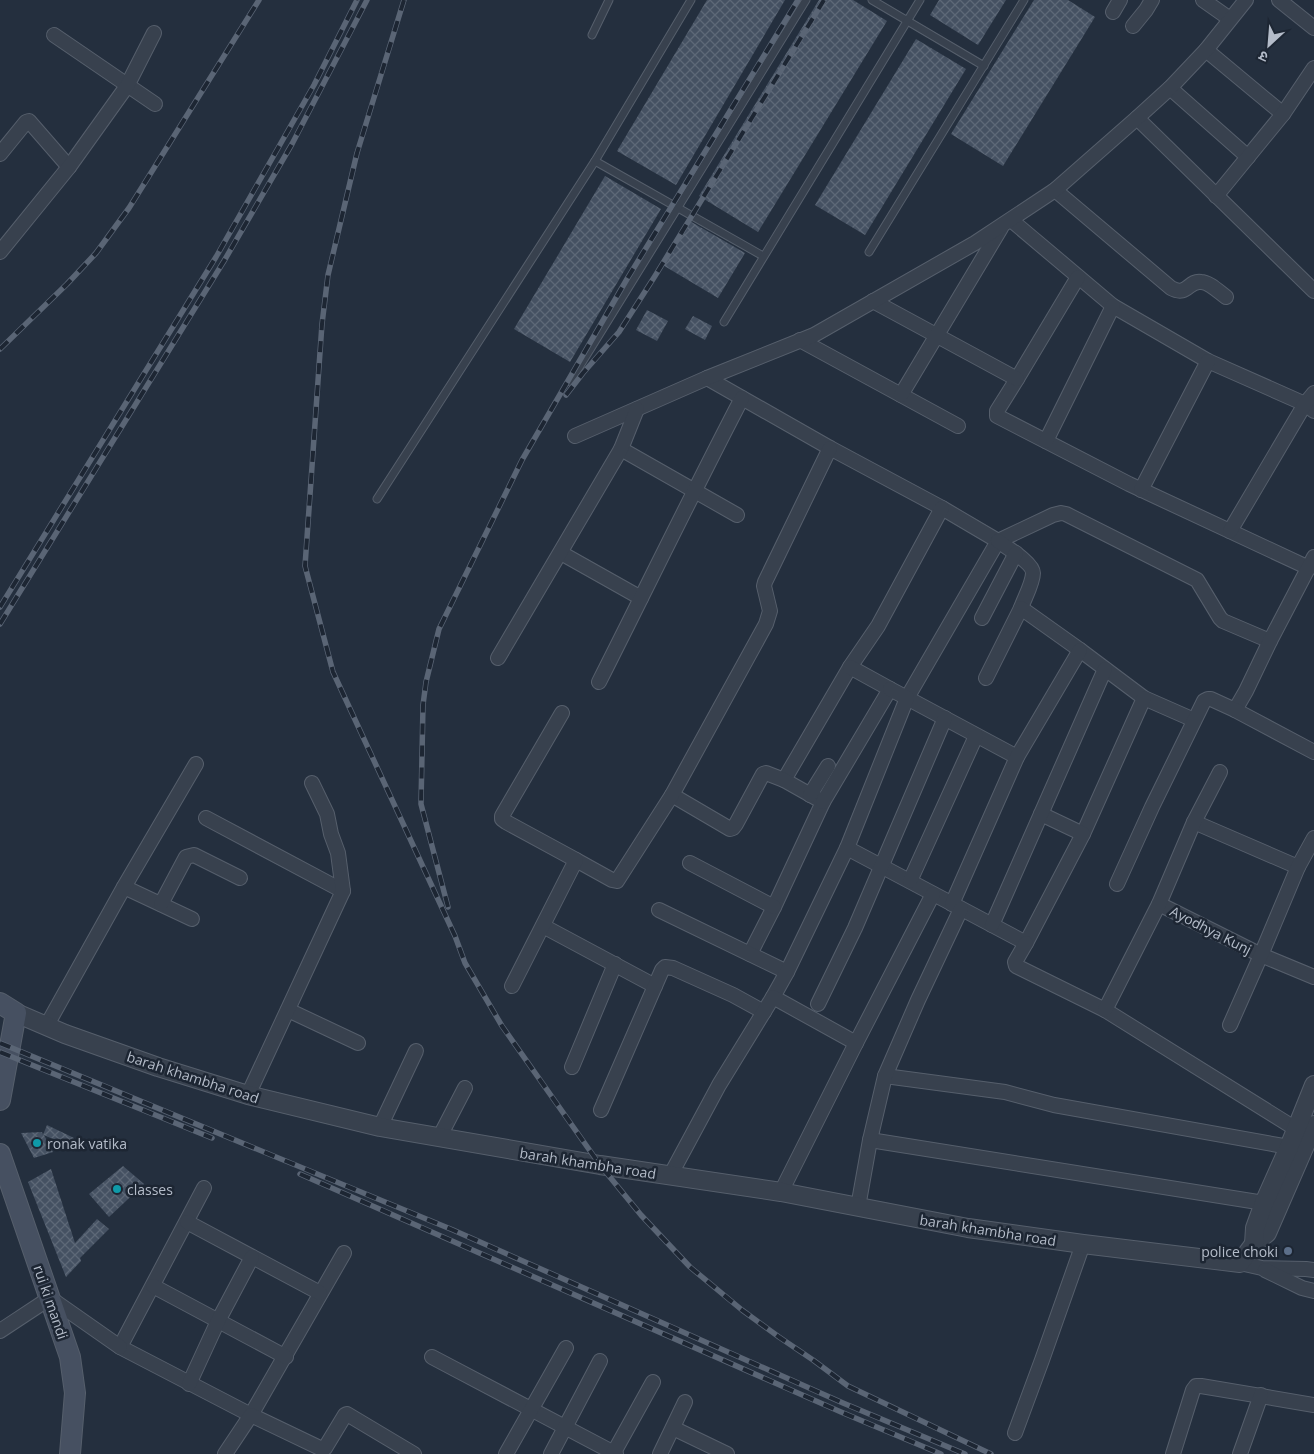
<svg xmlns="http://www.w3.org/2000/svg" width="1314" height="1454" viewBox="0 0 1314 1454" font-family="'Open Sans','Noto Sans Devanagari',sans-serif">
  <style>
    .building { fill: url(#building-cross-hatch) }
    .lines { fill: none; stroke-linecap: round; stroke-linejoin: round }
    .service-casing { stroke: #565f6c; stroke-width: 9 }
    .minor-casing { stroke: #565f6c; stroke-width: 16 }
    .tertiary-casing { stroke: #565f6c; stroke-width: 20 }
    .secondary-casing { stroke: #565f6c; stroke-width: 22 }
    .service { stroke: #38414e; stroke-width: 7 }
    .minor { stroke: #38414e; stroke-width: 14 }
    .tertiary { stroke: #38414e; stroke-width: 18 }
    .secondary { stroke: #465061; stroke-width: 20 }
    .rail-casing { stroke: #5a6575; stroke-width: 5.5 }
    .rail { stroke: #1d2633; stroke-width: 4; stroke-dasharray: 11; stroke-linecap: butt }
    .culture-dot { fill: #0f9aa8; stroke: #1d2633; stroke-width: 2 }
    .service-dot { fill: #5c6f8a; stroke: #1d2633; stroke-width: 2 }
    .labels { text-anchor: middle; dominant-baseline: central; stroke-width: 5; stroke-linejoin: round; paint-order: stroke }
    .street-label { font-size: 14px; fill: #b4bcc9; stroke: #1d2633 }
    .poi-label { font-size: 14px; fill: #b4bcc9; stroke: #1d2633; text-anchor: start }
  </style>
  <defs>
    <pattern id="building-cross-hatch" width="8" height="8" patternUnits="userSpaceOnUse" patternTransform="scale(1.25)"><rect width="8" height="8" fill="#455162"/><path d="M0 0l8 8M0 8l8-8" fill="none" stroke="#5d6877"/></pattern>
  </defs>
  <rect width="100%" height="100%" fill="#242f3e"/>
  <!-- building -->
  <g class="building">
    <path d="M707 0H785L676 185 617 151Z"/>
    <path d="M819 0H853L887 21 758 232 699 196Z"/>
    <path d="M939 0H1006L978 45 930 15Z"/>
    <path d="M1034 0H1068L1095 17 1003 166 951 134Z"/>
    <path d="M916 39 966 69 865 235 815 205Z"/>
    <path d="M605 176 661 209 570 362 514 329Z"/>
    <path d="M688 220 745 253 718 298 661 264Z"/>
    <path d="M647 310 668 321 657 341 636 330Z"/>
    <path d="M693 316 712 326 705 340 685 329Z"/>
    <path d="M47 1125 74 1138 70 1147 44 1135 53 1152 34 1158 21 1133 42 1132 43 1135Z"/>
    <path d="M123 1166 144 1184 109 1217 89 1194Z"/>
    <path d="M51 1169 75 1243 97 1219 109 1229 80 1258 81 1261 66 1277 28 1182Z"/>
  </g>
  <g class="lines">
    <defs>
      <g id="service">
        <path d="M872 0 984 66"/>
        <path d="M592 35 609 0"/>
        <path d="M595 161 763 256"/>
        <path d="M869 252 1024 0"/>
        <path d="M724 322 920 0"/>
        <path d="M570 382 806 0"/>
        <path d="M377 499 595 161 691 0"/>
      </g>
      <g id="minor">
        <path d="M1203 0 1230 19"/>
        <path d="M1279 0 1314 28"/>
        <path d="M1113 12 1120 0"/>
        <path d="M1133 26 1146 10 1152 0"/>
        <path d="M54 35 155 104"/>
        <path d="M1206 50 1283 114"/>
        <path d="M1170 88 1248 157"/>
        <path d="M1137 118 1314 291"/>
        <path d="M0 154 26 122 29 121 69 167"/>
        <path d="M1055 190 1171 288C1188 297 1188 280 1201 282 1209 282 1219 292 1226 297"/>
        <path d="M1216 196 1283 114 1314 68"/>
        <path d="M1011 220 1113 306 1208 361 1305 404 1314 411"/>
        <path d="M0 252 69 167 127 86 154 33"/>
        <path d="M1078 277 1017 379 997 411V416L1129 484 1309 568"/>
        <path d="M873 301 1017 379"/>
        <path d="M800 340 958 426"/>
        <path d="M707 378 830 448 942 508 998 541 907 698 1017 757"/>
        <path d="M901 395 1001 228"/>
        <path d="M575 436 707 378 814 335 975 243 1055 190 1137 118 1170 88 1206 50 1246 0"/>
        <path d="M1046 441 1113 306"/>
        <path d="M621 449 737 515"/>
        <path d="M1141 490 1208 361"/>
        <path d="M1230 531 1305 404 1314 393"/>
        <path d="M998 541 1053 515 1061 513 1066 514 1197 580 1220 618 1223 621 1270 641"/>
        <path d="M998 541C1006 547 1033 563 1033 573 1033 583 1024 599 1021 608"/>
        <path d="M561 553 641 598"/>
        <path d="M982 618 1016 553"/>
        <path d="M498 658 621 449 637 409"/>
        <path d="M986 678 1021 608 1080 650 1144 698 1194 720"/>
        <path d="M599 682C647 587 693 492 742 398"/>
        <path d="M1235 710 1246 691 1270 641 1314 557"/>
        <path d="M784 780 850 667 878 626 942 508"/>
        <path d="M672 795 730 829 733 828 736 824 763 774 766 773 784 780 823 802 774 907 750 954"/>
        <path d="M810 795 828 766"/>
        <path d="M823 802 890 689 850 667"/>
        <path d="M206 818 343 891"/>
        <path d="M1194 822 1298 867"/>
        <path d="M1083 834 1144 698"/>
        <path d="M847 848 1026 943 1083 834 1041 814"/>
        <path d="M576 860 612 880 617 881 672 795 766 624 770 611 764 586 765 582 830 448"/>
        <path d="M690 863 774 907"/>
        <path d="M910 881 976 736"/>
        <path d="M1117 884 1152 807 1204 701 1208 699H1211L1235 710 1314 752"/>
        <path d="M124 887 192 919"/>
        <path d="M161 904 186 857 194 855 240 878"/>
        <path d="M952 904 1017 757 1080 650"/>
        <path d="M1159 904 1261 955 1314 977"/>
        <path d="M659 910 787 972"/>
        <path d="M992 925 1105 669"/>
        <path d="M543 926 655 986"/>
        <path d="M1026 943 1015 962 1016 966 1105 1010 1296 1129"/>
        <path d="M512 986 576 860 506 822 502 819V816L562 713"/>
        <path d="M773 997 787 972 847 848 907 698 890 689"/>
        <path d="M818 1004 855 928 945 718"/>
        <path d="M288 1010 358 1043"/>
        <path d="M1105 1010 1159 904 1194 822 1220 772"/>
        <path d="M47 1025 124 887 196 764"/>
        <path d="M1230 1025 1261 955 1298 867 1314 838"/>
        <path d="M572 1067 615 964"/>
        <path d="M885 1076 1005 1092 1054 1105 1289 1147"/>
        <path d="M248 1095 343 891 338 853 331 834 327 814 312 783"/>
        <path d="M601 1110 662 970 665 967 673 968 733 995 764 1012"/>
        <path d="M380 1127 416 1051"/>
        <path d="M439 1138 465 1088"/>
        <path d="M870 1140 1264 1203"/>
        <path d="M670 1176 719 1085 773 997 856 1043"/>
        <path d="M204 1188 120 1347 251 1415 344 1253"/>
        <path d="M781 1192 856 1043 933 894"/>
        <path d="M858 1207 870 1140 885 1076 918 1000 961 909"/>
        <path d="M187 1222 320 1293"/>
        <path d="M1240 1263 1262 1268 1306 1269 1314 1270"/>
        <path d="M1265 1270 1302 1288 1314 1291"/>
        <path d="M153 1286 286 1357"/>
        <path d="M0 1331 50 1298 120 1347"/>
        <path d="M432 1357 616 1454"/>
        <path d="M189 1384 218 1321 252 1257"/>
        <path d="M673 1428 727 1454"/>
        <path d="M1015 1433 1042 1360 1083 1244"/>
        <path d="M225 1454 251 1415 322 1449 325 1448 345 1415 347 1414 414 1454"/>
        <path d="M506 1454 566 1348"/>
        <path d="M551 1454 600 1361"/>
        <path d="M613 1454 653 1382"/>
        <path d="M660 1454 685 1402"/>
        <path d="M1173 1454 1193 1390 1196 1386H1201L1314 1405"/>
        <path d="M1240 1454 1261 1395"/>
      </g>
      <g id="tertiary">
        <path d="M16 1013 65 1034 158 1067 248 1095 380 1127 600 1165 781 1192 968 1228 1083 1244 1240 1263 1254 1244 1267 1233 1314 1125"/>
        <path d="M1254 1244 1255 1228 1264 1203 1289 1147 1314 1085"/>
      </g>
      <g id="secondary">
        <path d="M0 1003 16 1013 0 1100"/>
        <path d="M0 1154 70 1357 75 1393 70 1454"/>
      </g>
    </defs>
    <!-- service casing -->
    <use href="#service" class="service-casing"/>
    <!-- minor casing -->
    <use href="#minor" class="minor-casing"/>
    <!-- tertiary casing -->
    <use href="#tertiary" class="tertiary-casing"/>
    <!-- secondary casing -->
    <use href="#secondary" class="secondary-casing"/>
    <!-- service -->
    <use href="#service" class="service"/>
    <!-- minor -->
    <use href="#minor" class="minor"/>
    <!-- tertiary -->
    <use href="#tertiary" class="tertiary"/>
    <!-- secondary -->
    <use href="#secondary" class="secondary"/>
    <defs>
      <g id="rail">
        <path d="M404 0 357 153 328 275 322 324 305 566 333 672 455 936 465 963 502 1026 600 1165 641 1215 690 1267 742 1310 779 1337 813 1360 848 1386 991 1454"/>
        <path d="M0 349 67 284 96 253 129 208 259 0"/>
        <path d="M566 395 583 373 619 332 655 276 824 0"/>
        <path d="M0 607 216 257 314 85 357 0"/>
        <path d="M0 624 224 261 292 144 367 0"/>
        <path d="M448 907 421 804 423 705 426 682 439 629 522 460 627 279 798 0"/>
        <path d="M0 1043 453 1230 843 1403 965 1454"/>
        <path d="M0 1052 212 1138"/>
        <path d="M300 1174 841 1412 941 1454"/>
      </g>
    </defs>
    <!-- rail casing -->
    <use href="#rail" class="rail-casing"/>
    <!-- rail -->
    <use href="#rail" class="rail"/>
  </g>
  <!-- markers -->
  <g class="culture-dot">
    <circle cx="37" cy="1143" r="5"/>
    <circle cx="117" cy="1189" r="5"/>
  </g>
  <circle class="service-dot" cx="1288" cy="1251" r="5"/>
  <g class="labels">
    <!-- street labels -->
    <g class="street-label">
      <text transform="translate(1211 930) rotate(27)">Ayodhya Kunj</text>
      <text transform="translate(193 1077) rotate(18)">barah khambha road</text>
      <text transform="translate(588 1163) rotate(9)">barah khambha road</text>
      <text transform="translate(988 1230) rotate(9)">barah khambha road</text>
      <text transform="translate(51 1302) rotate(71)">rui ki mandi</text>
    </g>
    <!-- poi labels -->
    <g class="poi-label">
      <text x="47" y="1143">ronak vatika</text>
      <text x="127" y="1189">classes</text>
      <text x="1278" y="1251" text-anchor="end">police choki</text>
    </g>
  </g>
  <!-- north arrow -->
  <g transform="translate(1269 45) rotate(206)" stroke="#1d2633" stroke-width="4" paint-order="stroke">
  <path d="M0-4L9 19L0 12L-9 19Z" fill="#b4bcc9"/>
  <text y="-8" font-size="14" font-weight="bold" text-anchor="middle" fill="#b4bcc9">उ</text>
  </g>
</svg>
